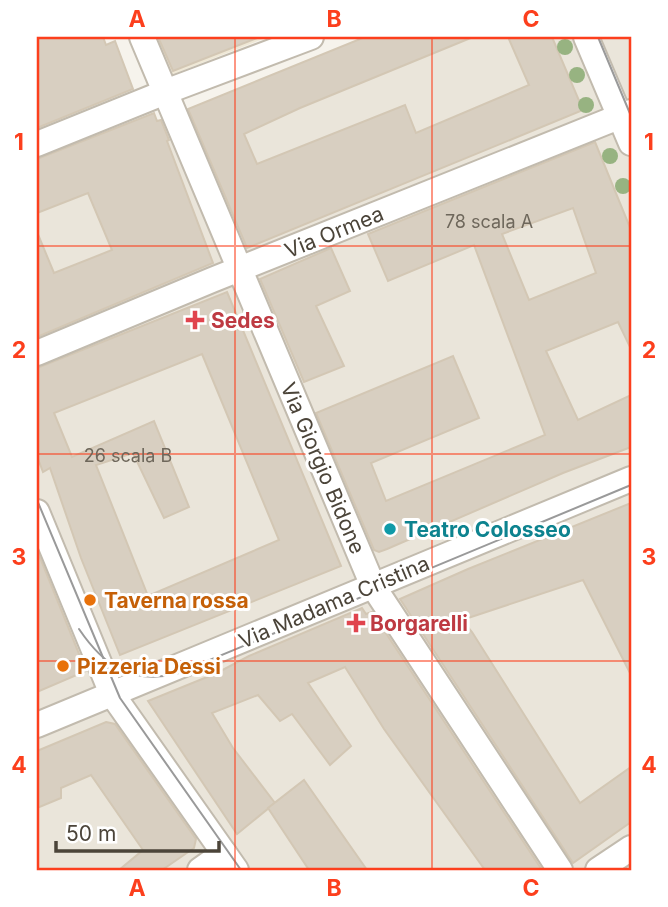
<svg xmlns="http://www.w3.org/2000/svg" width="668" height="907" viewBox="0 0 668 907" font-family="Inter,sans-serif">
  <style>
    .residential { fill: #eae5da }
    .education { fill: #efe8d6 }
    .building { fill: #d8cfc1; stroke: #d3c7b4; stroke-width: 2; fill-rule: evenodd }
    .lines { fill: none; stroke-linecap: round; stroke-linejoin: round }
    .minor-casing { stroke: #c2bbae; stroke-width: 28 }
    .minor { stroke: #fff; stroke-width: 24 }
    .tram { stroke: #9a9a9a; stroke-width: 2 }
    .tree { fill: #97b381 }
    .grid { fill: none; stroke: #fc3f1d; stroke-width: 2; stroke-opacity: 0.55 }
    .health-dot { fill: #e0444e; stroke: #fff; stroke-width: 2.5 }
    .culture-dot { fill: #0f9aa8; stroke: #fff; stroke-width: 2.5 }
    .food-dot { fill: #e8710a; stroke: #fff; stroke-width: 2.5 }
    .labels { text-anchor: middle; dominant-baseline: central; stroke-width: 6; stroke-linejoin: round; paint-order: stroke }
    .number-label { font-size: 18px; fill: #6e675b }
    .street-label { font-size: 21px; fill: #4b4439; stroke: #fff }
    .health-label { font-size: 21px; font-weight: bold; fill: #be3a42; stroke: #fff; text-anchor: start }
    .culture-label { font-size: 21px; font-weight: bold; fill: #0d838f; stroke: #fff; text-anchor: start }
    .food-label { font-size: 21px; font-weight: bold; fill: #c56008; stroke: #fff; text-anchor: start }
    .neatline { fill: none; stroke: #fc3f1d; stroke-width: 2.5 }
    .grid-label { font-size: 23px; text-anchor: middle; font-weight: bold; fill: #fc3f1d }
  </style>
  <rect width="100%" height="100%" fill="#f6f3ec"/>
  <!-- residential -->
  <path class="residential" d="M376 37H631V870H37V170Z"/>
  <!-- education -->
  <path class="education" d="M149 37H268L166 77Z"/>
  <!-- building -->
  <g class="building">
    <path d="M37 37H103L106 45 115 41 133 89 37 128Z"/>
    <path d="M158 37H257V38L173 71Z"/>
    <path d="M365 37H473L300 108 244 134 257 164 405 105 416 133 529 85 508 37H552L583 110 247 248 188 109Z"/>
    <path d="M154 113 157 121 161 120 169 140 167 141 213 263 37 337V232L54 273 112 250 88 193 37 213V159Z"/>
    <path d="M595 142 631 230V349L618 322 546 351 578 420 631 395V447L563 473 387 549 379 552 374 550 316 413 453 356 479 418 371 463 386 501 545 435 474 245 388 281 368 234ZM573 208 596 273 529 300 502 234Z"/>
    <path d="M331 248 350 291 316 306 344 366 304 382 260 279Z"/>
    <path d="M227 292 341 566 120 655 81 558 50 468 43 472 37 456V368ZM202 354 279 540 148 596 96 465 133 453 164 518 189 507 154 421 72 457 54 413Z"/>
    <path d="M631 503V675L583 580 462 620 472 632 580 803 631 767V822L573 863 400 599 468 569Z"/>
    <path d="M37 550 86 671 37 692Z"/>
    <path d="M362 608 366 614 372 612 542 870H485L384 729 345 667 308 683 351 746 330 765 292 714 280 721 258 695 212 713 233 748 275 803 237 834 148 701 217 673 249 656Z"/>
    <path d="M106 722 115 724 196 839 194 848 162 870H119L143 850 91 775 61 788V798L37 808V751Z"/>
    <path d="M304 780 367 870H309L268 808Z"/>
  </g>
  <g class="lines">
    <defs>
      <g id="minor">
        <path d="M142 37 373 586 560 870"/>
        <path d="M586 37 631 143"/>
        <path d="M37 144 173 89 311 37"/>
        <path d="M37 353 212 280 631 112"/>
        <path d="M37 512 112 694 236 870"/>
        <path d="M37 725 631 479"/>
        <path d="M200 870 224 853"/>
        <path d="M598 870 631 848"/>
      </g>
    </defs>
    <!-- minor casing -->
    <use href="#minor" class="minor-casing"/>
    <!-- minor -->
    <use href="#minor" class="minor"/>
    <!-- tram -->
    <g class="tram">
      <path d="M598 37 631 116"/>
      <path d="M37 500 120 698 241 870"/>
      <path d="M79 629C104 666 131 684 176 674L631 485"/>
    </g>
  </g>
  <!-- trees -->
  <g class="tree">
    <circle cx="565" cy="47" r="8"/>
    <circle cx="577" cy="75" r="8"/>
    <circle cx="586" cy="105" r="8"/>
    <circle cx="610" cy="156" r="8"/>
    <circle cx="623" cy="186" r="8"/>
  </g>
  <!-- grid -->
  <path class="grid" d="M235 37V870M432 37V870M37 246H631M37 454H631M37 661H631"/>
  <!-- markers -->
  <g class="health-dot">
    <path d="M191.5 309.5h7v7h7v7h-7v7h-7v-7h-7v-7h7z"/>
    <path d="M352.5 612.5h7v7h7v7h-7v7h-7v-7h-7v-7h7z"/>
  </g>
  <circle class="culture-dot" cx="390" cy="529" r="7"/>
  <g class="food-dot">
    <circle cx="90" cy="600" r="7"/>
    <circle cx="63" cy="666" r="7"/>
  </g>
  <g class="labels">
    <!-- number labels -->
    <g class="number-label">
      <text x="489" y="221">78 scala A</text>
      <text x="128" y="455">26 scala B</text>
    </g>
    <!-- street labels -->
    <g class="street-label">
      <text transform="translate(334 232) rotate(-22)">Via Ormea</text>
      <text transform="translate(323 468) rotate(67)">Via Giorgio Bidone</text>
      <text transform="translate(334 602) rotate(-23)">Via Madama Cristina</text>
    </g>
    <!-- health labels -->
    <g class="health-label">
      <text x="211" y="320">Sedes</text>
      <text x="370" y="623">Borgarelli</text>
    </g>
    <!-- culture labels -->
    <g class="culture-label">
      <text x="404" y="529">Teatro Colosseo</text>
    </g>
    <!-- food labels -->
    <g class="food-label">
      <text x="104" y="600">Taverna rossa</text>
      <text x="77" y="666">Pizzeria Dessi</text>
    </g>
  </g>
  <!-- border -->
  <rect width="668" height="907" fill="none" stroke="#ffffff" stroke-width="77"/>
  <!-- scale -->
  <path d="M56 841v10h163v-10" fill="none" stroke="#4b4439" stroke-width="3.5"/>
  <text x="66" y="841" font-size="21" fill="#4b4439" stroke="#ffffff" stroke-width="5" paint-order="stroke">50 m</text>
  <rect x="38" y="38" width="592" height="831" class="neatline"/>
  <g class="grid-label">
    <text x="137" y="27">A</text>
    <text x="334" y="27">B</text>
    <text x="531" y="27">C</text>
    <text x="19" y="150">1</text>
    <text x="649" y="150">1</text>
    <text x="19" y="358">2</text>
    <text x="649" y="358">2</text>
    <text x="19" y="565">3</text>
    <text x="649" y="565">3</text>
    <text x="19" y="773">4</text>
    <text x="649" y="773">4</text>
    <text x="137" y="896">A</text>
    <text x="334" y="896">B</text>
    <text x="531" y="896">C</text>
  </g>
</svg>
